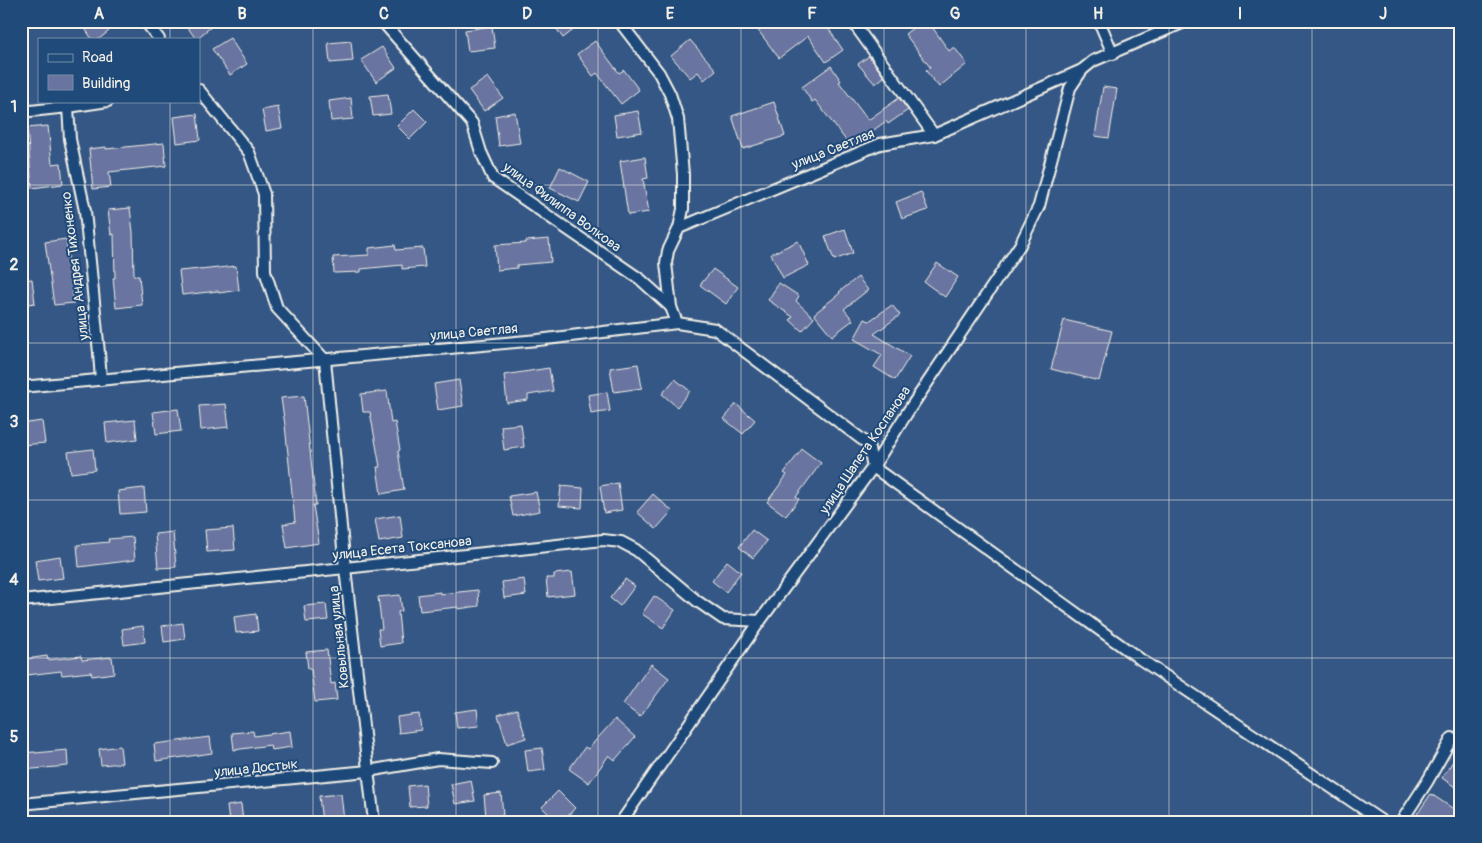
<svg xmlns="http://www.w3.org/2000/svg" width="1482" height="843" viewBox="0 0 1482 843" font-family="Pangolin,sans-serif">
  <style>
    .building { fill: #6975a0; stroke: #f4f1e8 }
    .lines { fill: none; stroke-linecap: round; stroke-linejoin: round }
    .minor-casing { stroke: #f4f1e8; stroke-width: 14 }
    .minor { stroke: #1f4a7a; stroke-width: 10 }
    .grid { fill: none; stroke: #f4f1e8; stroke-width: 1; stroke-opacity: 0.55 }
    .labels { text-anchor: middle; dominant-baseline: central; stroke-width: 4; stroke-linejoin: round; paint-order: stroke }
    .street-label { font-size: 14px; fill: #f4f1e8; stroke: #1f4a7a }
    .neatline { fill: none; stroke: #f4f1e8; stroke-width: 2 }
    .grid-label { font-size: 16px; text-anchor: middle; font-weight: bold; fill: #f4f1e8 }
  </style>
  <rect width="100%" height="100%" fill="#355785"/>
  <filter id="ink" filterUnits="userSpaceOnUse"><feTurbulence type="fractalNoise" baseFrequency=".02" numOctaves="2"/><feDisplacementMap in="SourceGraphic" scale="10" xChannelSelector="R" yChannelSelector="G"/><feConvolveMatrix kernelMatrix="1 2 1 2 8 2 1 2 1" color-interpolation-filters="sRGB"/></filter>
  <g filter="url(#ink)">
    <!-- building -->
    <g class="building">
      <path d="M91 21H102L109 31 99 39H92L84 27Z"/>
      <path d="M183 21H206L211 27 196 39Z"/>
      <path d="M551 21H585L563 38Z"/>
      <path d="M751 21H820L826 29 828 28 843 50 826 62 808 36 779 58Z"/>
      <path d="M922 21H928L949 51 954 47 967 64 939 87 926 71 930 67 905 34Z"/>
      <path d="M492 26 495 48 468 51 465 30Z"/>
      <path d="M230 38 247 64 230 75 212 49Z"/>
      <path d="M690 40 716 70 704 80 698 72 690 78 671 56Z"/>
      <path d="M351 41 353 61 330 63 328 43Z"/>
      <path d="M595 41 619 73 624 70 639 90 621 104 597 73 593 76 577 54Z"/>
      <path d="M382 47 396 68 376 82 361 60Z"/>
      <path d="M869 56 884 77 875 84 858 64Z"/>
      <path d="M831 66 841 81 839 82 868 120 899 98 908 110 888 124 886 121 851 147 815 100 812 102 802 87Z"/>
      <path d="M488 77 503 98 484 111 469 90Z"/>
      <path d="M1103 87 1117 89 1109 138 1095 136Z"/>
      <path d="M388 94 391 114 373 116 370 96Z"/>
      <path d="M351 98 353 119 331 121 329 101Z"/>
      <path d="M774 102 785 136 743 149 732 116Z"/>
      <path d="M278 107 282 128 266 131 262 110Z"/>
      <path d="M414 109 427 122 410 139 397 126Z"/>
      <path d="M638 111 642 132 617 136 614 115Z"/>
      <path d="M515 112 520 143 499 146 495 116Z"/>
      <path d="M197 114 200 140 177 143 174 117Z"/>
      <path d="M48 126 52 164 61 163 63 184 32 188 27 128Z"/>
      <path d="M164 143 166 166 109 172 111 187 93 189 89 149 106 147V149Z"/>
      <path d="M645 157 648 178 643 179 649 212 628 215 620 161Z"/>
      <path d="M560 167 589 182 579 202 550 188Z"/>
      <path d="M921 192 928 210 902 219 896 202Z"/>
      <path d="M130 208 133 232 134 276H139L142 305 116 308 113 278H115L114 234 111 235 108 210Z"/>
      <path d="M845 229 853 253 834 260 825 236Z"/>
      <path d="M66 239 74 303 54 305 45 242Z"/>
      <path d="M549 239 551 262 517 265V268L497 270 495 245 526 243V241Z"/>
      <path d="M798 241 809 265 783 278 771 254Z"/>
      <path d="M395 245 396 250 423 248 425 267 402 269V265L361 269V272L334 273 333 257 369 255V248Z"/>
      <path d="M937 263 958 277 945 297 924 282Z"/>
      <path d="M236 266 239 290 219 293 218 291 182 295 179 271 200 269V270Z"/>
      <path d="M713 269 738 287 726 304 700 285Z"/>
      <path d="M858 277 868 290 844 309 853 320 832 336 814 314 840 293 839 292Z"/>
      <path d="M32 279 35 303 21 305V280Z"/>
      <path d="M779 283 799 296 796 301 814 318 802 331 790 320 793 317 768 300Z"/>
      <path d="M892 305 900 315 874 334 910 356 895 380 874 367 882 355 854 339 865 319 869 321Z"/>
      <path d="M1064 320 1112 331 1099 381 1051 369Z"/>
      <path d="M638 364 642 388 614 392 610 368Z"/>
      <path d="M549 368 553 391 528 395V400L507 403 504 375Z"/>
      <path d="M675 379 690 391 677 407 662 394Z"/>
      <path d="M459 380 463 406 438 410 434 384Z"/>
      <path d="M387 391 391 423 395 422 400 450 398 451 404 490 381 494 377 467H380L370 412H363L361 394Z"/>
      <path d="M607 392 610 411 591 414 588 395Z"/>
      <path d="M304 396 316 505H313L319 543 287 548 283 524 295 522 285 425 281 398Z"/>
      <path d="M226 404 229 427 201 430 199 406Z"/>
      <path d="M736 404 755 420 743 434 724 419Z"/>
      <path d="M178 409 181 431 156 434 153 412Z"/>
      <path d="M135 420 137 439 107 443 105 423Z"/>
      <path d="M42 421 45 443 21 445V424Z"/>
      <path d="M521 424 524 447 504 450 501 426Z"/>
      <path d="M93 449 95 470 71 473 68 452Z"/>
      <path d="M802 449 821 463 796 497 799 499 786 516 767 502 787 475 784 473Z"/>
      <path d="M618 483 622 510 604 513 600 486Z"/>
      <path d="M561 486 583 488 582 508 559 506Z"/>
      <path d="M144 488 146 512 120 514 118 491Z"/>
      <path d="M536 492 540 511 513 516 509 496Z"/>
      <path d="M653 494 672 511 656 529 637 512Z"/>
      <path d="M400 515 403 538 379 542 375 519Z"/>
      <path d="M233 528 235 550 207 552 205 530Z"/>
      <path d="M752 530 767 541 753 558 739 547Z"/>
      <path d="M173 532 176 567 158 568 155 534Z"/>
      <path d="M133 537 135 560 79 567 77 545 109 542 108 539Z"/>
      <path d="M60 556 63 578 38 581 35 560Z"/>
      <path d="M727 561 741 572 726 592 712 581Z"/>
      <path d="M572 572 575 594 548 597 546 578H554V574Z"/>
      <path d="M524 579 526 595 504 598 502 582Z"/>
      <path d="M625 579 635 586 620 606 610 598Z"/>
      <path d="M478 590 479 606 458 609V607L420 611 418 595 440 592V594Z"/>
      <path d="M400 595 402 611 398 612 401 643 380 646 378 629H382L378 597Z"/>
      <path d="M654 596 675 610 663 628 642 614Z"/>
      <path d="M326 604 328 620 306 622 304 606Z"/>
      <path d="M256 614 258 631 236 633 234 617Z"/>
      <path d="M183 623 185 639 164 642 162 626Z"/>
      <path d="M143 626 145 642 124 645 122 629Z"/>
      <path d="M327 650 331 684 335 683 337 700 315 702 311 669H308L306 652Z"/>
      <path d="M47 656 48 660 81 656 82 660 112 657 114 673 92 676 91 672 62 675 61 671 27 675 26 659Z"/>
      <path d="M651 664 669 678 640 717 623 704Z"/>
      <path d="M477 709 479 726 457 728 455 712Z"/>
      <path d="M517 709 526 738 507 744 498 715Z"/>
      <path d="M419 714 421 730 399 733 397 717Z"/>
      <path d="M615 719 635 737 615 760 609 755 589 783 569 769 585 747 588 749Z"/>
      <path d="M253 731 254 736 290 731 292 747 271 750 270 745 234 750 232 733Z"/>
      <path d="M210 737 212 753 156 761 154 744Z"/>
      <path d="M120 746 122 763 101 765 99 749Z"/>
      <path d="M542 748 545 770 528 772 525 750Z"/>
      <path d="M1461 749V791L1442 778Z"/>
      <path d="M67 750 68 766 21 770V753L35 752V753Z"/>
      <path d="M471 780 475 801 455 804 451 784Z"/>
      <path d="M425 784 427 806 410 807 408 786Z"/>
      <path d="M558 791 575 808 562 822H556L542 807Z"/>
      <path d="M501 793 503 815 486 817 484 795Z"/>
      <path d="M341 794 344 821 322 822 319 796Z"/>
      <path d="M1431 794 1461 814V822H1422L1415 817Z"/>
      <path d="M241 804 243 822H229L227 806Z"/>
    </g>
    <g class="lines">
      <defs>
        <g id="minor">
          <path d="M145 21 159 39"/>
          <path d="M382 21 472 123 481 152 493 178 640 279 671 307"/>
          <path d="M619 21 659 73 670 94 678 119 683 174V209L679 228 668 251 666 263 671 307 677 323"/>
          <path d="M852 21 934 135"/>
          <path d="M1099 21 1113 54"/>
          <path d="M199 90 249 152 264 194 265 271 277 308 325 360 345 568 374 822"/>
          <path d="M68 107 108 101"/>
          <path d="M21 112 68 107 70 139 85 211 99 353 101 380"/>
          <path d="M679 228 880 144 934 135 1082 70 1093 61 1187 21"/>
          <path d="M21 387 538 340 677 323 715 329 868 444 873 467 1140 659 1383 822"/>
          <path d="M21 601 345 568 603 540 621 542 636 550 697 601 723 619 760 621"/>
          <path d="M21 804 368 771 438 759 492 763"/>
          <path d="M621 822 760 621 873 467 907 413 1020 245 1039 206 1070 88 1082 70"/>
          <path d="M1401 822 1427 782 1452 738"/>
        </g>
      </defs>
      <!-- minor casing -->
      <use href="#minor" class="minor-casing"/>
      <!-- minor -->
      <use href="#minor" class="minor"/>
    </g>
  </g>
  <!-- grid -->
  <path class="grid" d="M170 21V39M313 21V822M456 21V822M598 21V822M741 21V822M884 21V822M1026 21V822M1169 21V822M1312 21V822M170 101V822M21 185H1461M21 343H1461M21 500H1461M21 658H1461"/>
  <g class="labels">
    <!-- street labels -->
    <g class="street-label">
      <text transform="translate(833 149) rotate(-22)">улица Светлая</text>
      <text transform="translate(562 207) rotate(36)">улица Филиппа Волкова</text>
      <text transform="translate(75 266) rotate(-97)">улица Андрея Тихоненко</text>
      <text transform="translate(474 332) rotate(-5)">улица Светлая</text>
      <text transform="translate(865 450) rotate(-56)">улица Шапета Коспанова</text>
      <text transform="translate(402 548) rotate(-6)">улица Есета Токсанова</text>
      <text transform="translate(339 637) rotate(-96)">Ковыльная улица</text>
      <text transform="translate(256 768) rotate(-6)">улица Достык</text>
    </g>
  </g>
  <!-- margin -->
  <rect width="1482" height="843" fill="none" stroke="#1f4a7a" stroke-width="55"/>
  <!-- legend -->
  <rect x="38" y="38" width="162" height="65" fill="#1f4a7a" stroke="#748da6"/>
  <rect x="48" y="54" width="25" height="8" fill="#1f4a7a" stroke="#748da6"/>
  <text x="82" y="62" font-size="15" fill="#f4f1e8">Road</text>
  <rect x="48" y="75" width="25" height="15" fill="#6975a0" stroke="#748da6"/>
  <text x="82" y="88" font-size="15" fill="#f4f1e8">Building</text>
  <rect x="28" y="28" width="1426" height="788" class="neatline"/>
  <g class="grid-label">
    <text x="99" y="19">A</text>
    <text x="242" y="19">B</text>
    <text x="384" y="19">C</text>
    <text x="527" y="19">D</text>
    <text x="670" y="19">E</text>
    <text x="812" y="19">F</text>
    <text x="955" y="19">G</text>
    <text x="1098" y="19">H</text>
    <text x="1240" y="19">I</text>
    <text x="1383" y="19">J</text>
    <text x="14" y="112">1</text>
    <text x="14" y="270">2</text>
    <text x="14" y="427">3</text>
    <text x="14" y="585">4</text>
    <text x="14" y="742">5</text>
  </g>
</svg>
